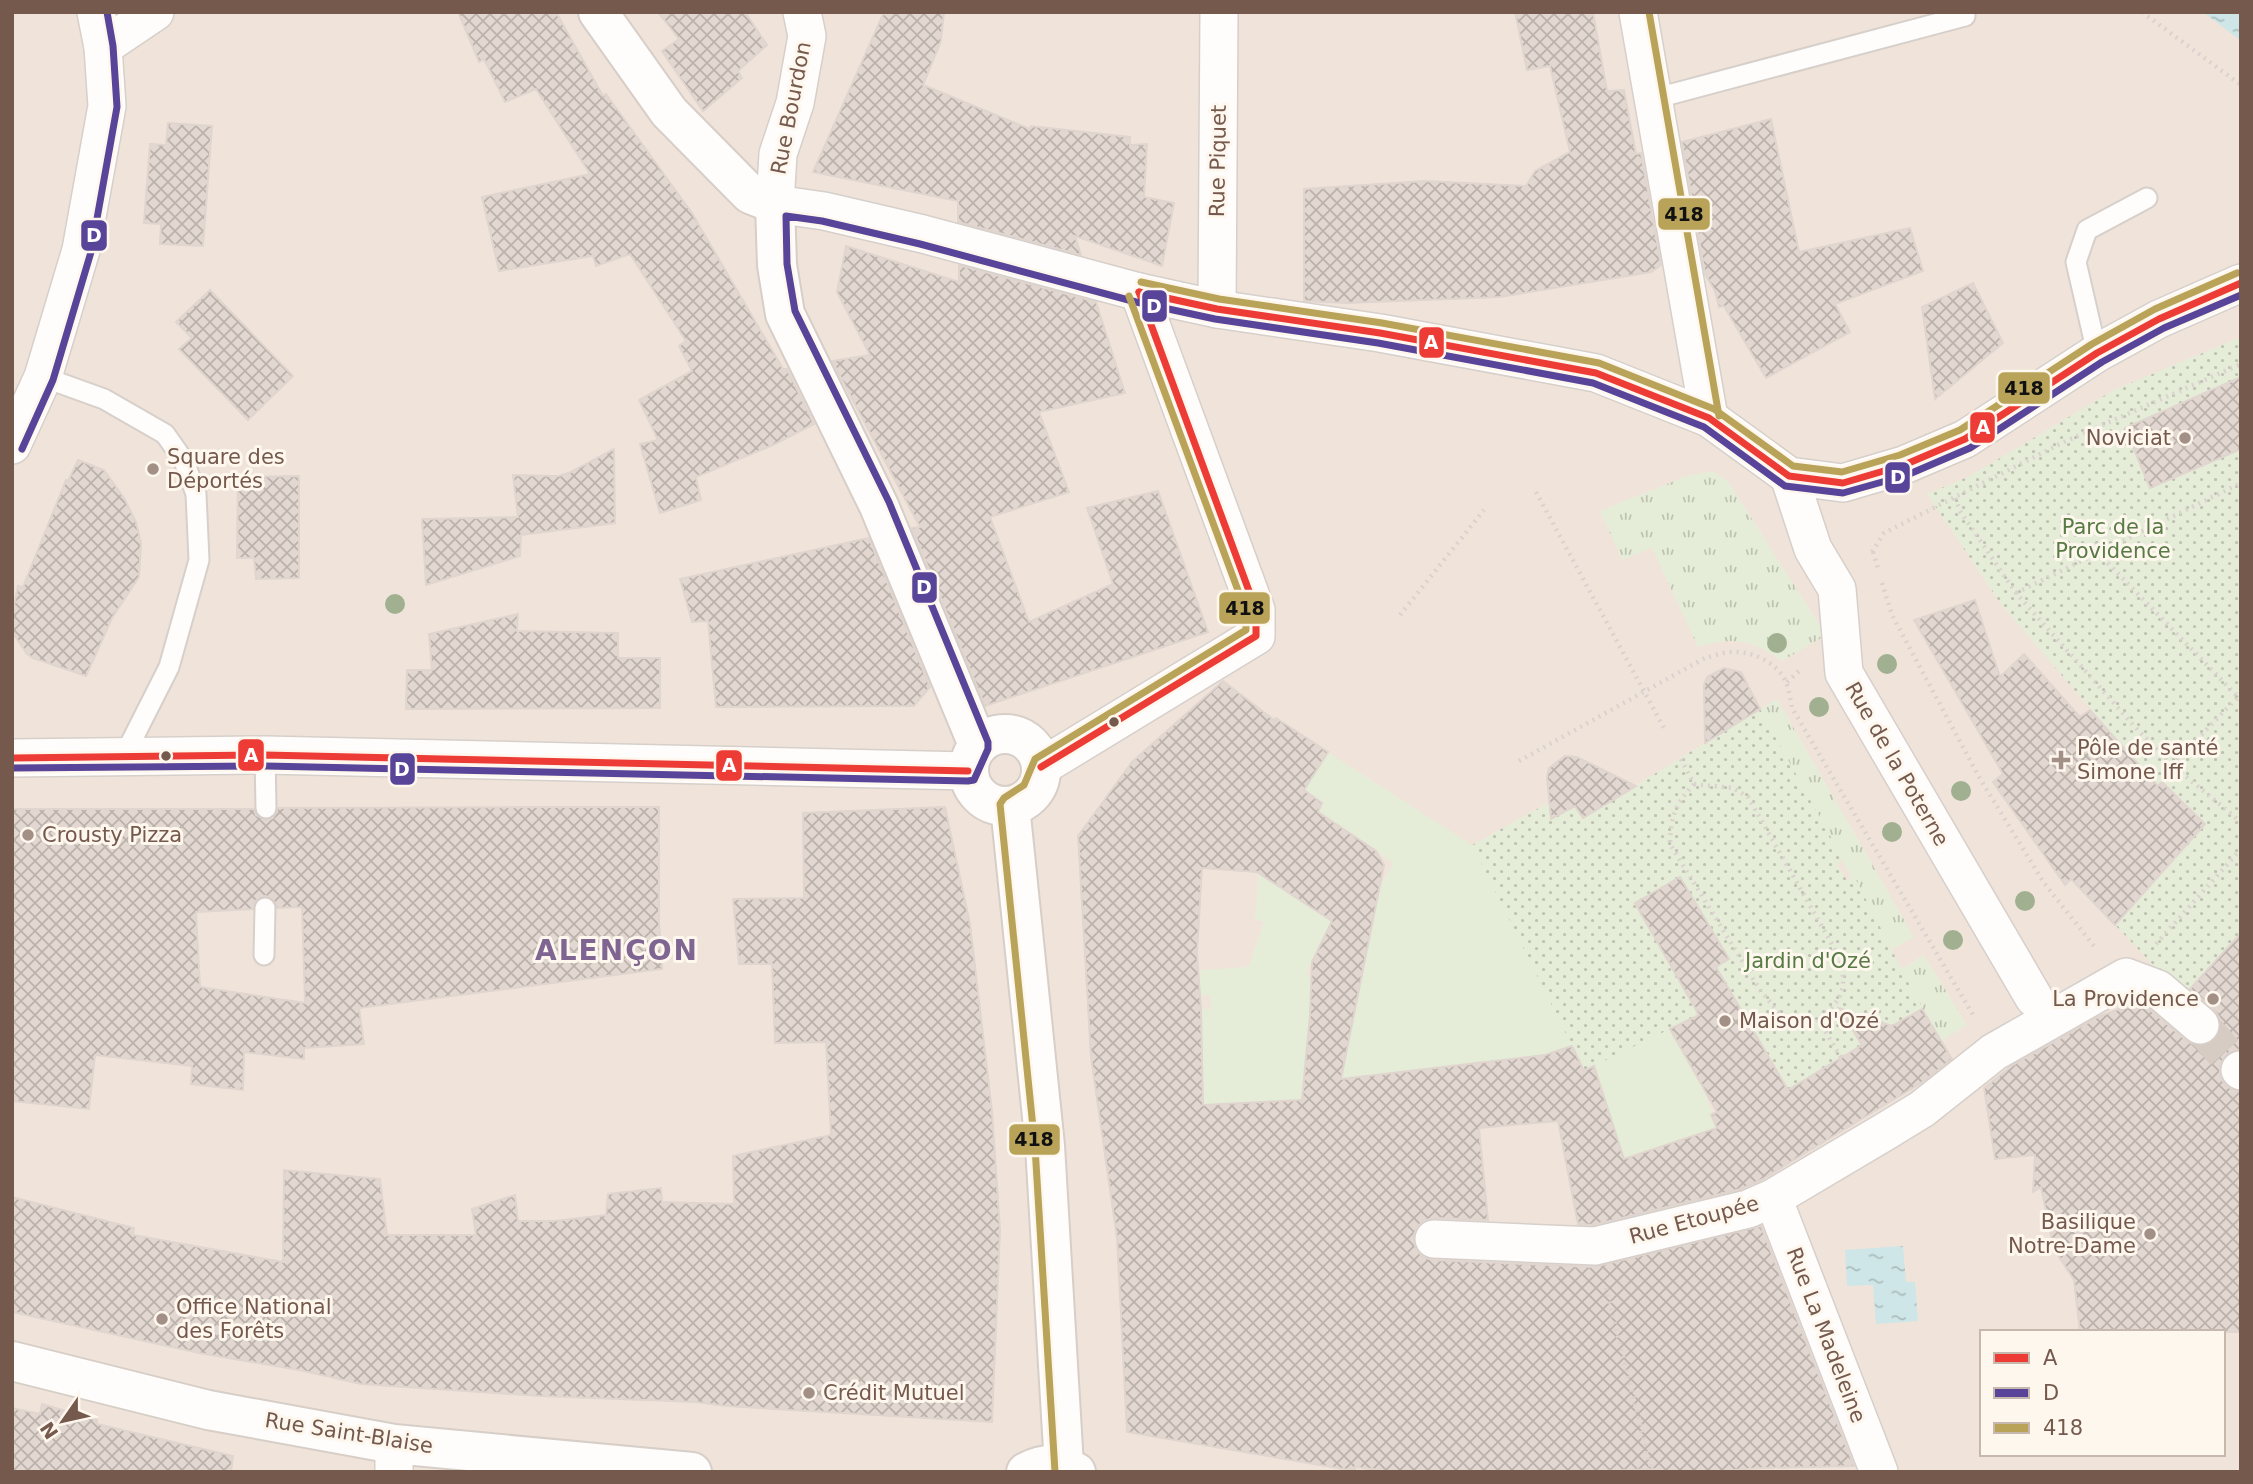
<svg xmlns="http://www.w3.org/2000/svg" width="2253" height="1484" viewBox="0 0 2253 1484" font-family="'DejaVu Sans',sans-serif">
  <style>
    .residential { fill: #f0e4da; fill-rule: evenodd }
    .grass { fill: url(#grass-tufts) }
    .park { fill: url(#park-dots) }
    .garden { fill: #e5edd8 }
    .water { fill: url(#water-ripples) }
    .building { fill: url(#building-cross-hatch); stroke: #e0d5cf; stroke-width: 2; fill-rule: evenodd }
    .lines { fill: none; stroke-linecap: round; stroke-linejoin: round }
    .street-tunnel { stroke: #d6ccc4; stroke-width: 37; stroke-dasharray: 37 18; stroke-linecap: butt }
    .lane-casing { stroke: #d6cfca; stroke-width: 23 }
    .street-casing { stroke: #d6cfca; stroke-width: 40 }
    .secondary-casing { stroke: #d7cec8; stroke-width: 42 }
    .path { stroke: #dad2ce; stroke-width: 4.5; stroke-dasharray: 2 5; stroke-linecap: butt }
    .lane { stroke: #fefdfc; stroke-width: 19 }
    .street { stroke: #fefdfc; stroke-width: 37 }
    .secondary { stroke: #fefdfc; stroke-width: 38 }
    .bus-1-casing { stroke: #fef7ee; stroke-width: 12 }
    .bus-2-casing { stroke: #fef7ee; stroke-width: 12 }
    .bus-3-casing { stroke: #fef7ee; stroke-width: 12 }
    .bus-1 { stroke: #ed3b36; stroke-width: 7 }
    .bus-2 { stroke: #584499; stroke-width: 7 }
    .bus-3 { stroke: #b8a359; stroke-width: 7 }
    .tree { fill: #a0b090 }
    .poi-dot { fill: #a28f85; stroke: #fef7ee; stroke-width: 2.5 }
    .bus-dot { fill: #75594d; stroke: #fef7ee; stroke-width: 2.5 }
    .labels { text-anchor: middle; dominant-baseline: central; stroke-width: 6; stroke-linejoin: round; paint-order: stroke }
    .street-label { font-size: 21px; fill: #75594d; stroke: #fef7ee }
    .poi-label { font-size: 21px; fill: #75594d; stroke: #fef7ee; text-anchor: start }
    .park-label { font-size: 21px; fill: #587a45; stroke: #fef7ee }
    .district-label { font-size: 28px; font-weight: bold; letter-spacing: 2px; fill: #7f6591; stroke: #fef7ee }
    .line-badge { stroke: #fef7ee; stroke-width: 2.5 }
    .badge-label { font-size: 19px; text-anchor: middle; font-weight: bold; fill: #fff }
    .pale-badge-label { font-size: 19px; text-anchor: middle; font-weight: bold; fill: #111 }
  </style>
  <defs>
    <pattern id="grass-tufts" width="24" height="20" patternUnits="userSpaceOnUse" patternTransform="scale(1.75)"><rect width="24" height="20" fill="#e5edd8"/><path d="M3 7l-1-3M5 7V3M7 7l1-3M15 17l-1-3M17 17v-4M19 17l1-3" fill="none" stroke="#bec3b1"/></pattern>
    <pattern id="park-dots" width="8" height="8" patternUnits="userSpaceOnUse" patternTransform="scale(1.75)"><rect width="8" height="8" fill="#e5edd8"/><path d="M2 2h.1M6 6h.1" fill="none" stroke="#bec3b1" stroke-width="1.8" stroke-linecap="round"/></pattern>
    <pattern id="water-ripples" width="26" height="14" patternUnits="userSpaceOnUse" patternTransform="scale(1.75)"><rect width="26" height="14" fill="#cee6e7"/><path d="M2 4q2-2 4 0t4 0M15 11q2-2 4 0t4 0" fill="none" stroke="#acbdbd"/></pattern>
    <pattern id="building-cross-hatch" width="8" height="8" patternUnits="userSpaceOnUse" patternTransform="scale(1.75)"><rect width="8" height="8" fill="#e2d8d1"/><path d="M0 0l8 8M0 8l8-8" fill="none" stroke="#bcb2ac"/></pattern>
  </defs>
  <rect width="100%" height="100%" fill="#f7f2ec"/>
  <!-- residential -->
  <path class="residential" d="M12 12H2241V1472H12ZM1982 1332H2223V1454H1982Z"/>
  <!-- grass -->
  <g class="grass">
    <path d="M1713 471 1729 483 1826 635 1782 661C1754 640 1732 636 1698 647L1652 548 1622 560 1600 511 1687 476Z"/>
    <path d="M1777 699 1914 937 1891 950 1760 709Z"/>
    <path d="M1924 955 1967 1025 1941 1041 1901 969Z"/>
  </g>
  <!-- park -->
  <g class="park">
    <path d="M2241 337V933L2183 996 2115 925 2161 783 2116 825 2124 748 2000 603 1927 494 1970 476 2114 390Z"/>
    <path d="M1760 709 1843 859 1837 864 1847 880 1854 876 1922 1009 1883 1032 1852 1029 1862 1045 1788 1090 1716 967 1728 959 1680 878 1635 904 1699 1015 1584 1071 1472 845 1548 803 1557 816 1575 806 1583 818Z"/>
  </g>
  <!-- garden -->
  <g class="garden">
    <path d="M1329 753 1472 845 1572 1046 1545 1055 1342 1079 1354 1008 1338 956 1315 955 1305 975 1327 977 1312 1099 1190 1106 1195 1010 1211 1009 1210 995 1177 996 1175 972 1249 967 1264 921 1255 920 1259 872 1323 915 1355 927 1394 863 1317 812 1304 790Z"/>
    <path d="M1670 1029 1693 1069H1697L1717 1128 1624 1159 1594 1066Z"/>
  </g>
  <!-- water -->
  <g class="water">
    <path d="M2203 12H2241V41Z"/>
    <path d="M1903 1246 1906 1282H1915L1918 1321 1876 1324 1873 1285 1847 1286 1845 1250Z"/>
  </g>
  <!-- building -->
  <g class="building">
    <path d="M458 12H556L603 96 606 94 692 213 783 369H787L814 424 773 445 696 477 701 500 660 513 640 444 658 440 639 400 692 371 679 346 686 341 630 254 596 266 593 256 499 271 482 197 590 174 536 89 505 102 484 59 479 62Z"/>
    <path d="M658 12H745L767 45 738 71 742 78 703 111 662 51 679 39Z"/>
    <path d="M884 12H944L941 41 923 85 1030 129 1031 126 1130 137V145L1147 144 1144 197 1174 203 1162 266 1075 236 1081 255 958 222V201L813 172Z"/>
    <path d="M1515 12H1593L1607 91 1624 90 1636 154 1641 153 1661 265 1651 272 1500 297 1347 303 1304 301V189L1425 181 1526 186 1535 171 1570 152 1550 66 1527 70Z"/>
    <path d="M1771 119 1799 252 1910 228 1923 271 1835 304 1850 332 1766 378 1724 306 1719 307 1715 291 1705 274 1682 142Z"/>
    <path d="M168 123 212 126 203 246 160 244 161 224 144 223 150 144 166 145Z"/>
    <path d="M846 246 959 282V265L1096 302 1125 393 1039 412 1069 492 990 517 1029 622 1113 584 1087 508 1158 491 1208 632 985 706 912 528 920 527 832 361 870 355 837 292Z"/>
    <path d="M1973 283 2003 343 1935 399 1922 307Z"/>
    <path d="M210 290 293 376 248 420 179 349 192 338 176 322Z"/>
    <path d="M2241 377V449L2150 488 2125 428Z"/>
    <path d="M614 449 615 523 521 535 520 556 426 585 422 519 518 517 513 475 559 476 571 472Z"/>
    <path d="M78 460 104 470 124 498 136 522 141 543 139 577 112 618 86 676 33 658 27 654 12 632V615L18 586 23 587 66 480 68 481Z"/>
    <path d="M299 476V578L256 579 254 558H237L238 477Z"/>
    <path d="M869 538 930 687 914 706 716 707 708 621 692 622 680 579Z"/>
    <path d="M1975 600 2000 677 2024 654 2080 717 2090 710 2158 786 2162 782 2205 824 2115 925 2071 879 2065 885 1993 782 2003 774 1914 620Z"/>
    <path d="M518 614 517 631 618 633V658H660V708L406 709 407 670H432L429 634Z"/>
    <path d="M1724 668 1741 672 1760 709 1705 743 1704 685 1707 677Z"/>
    <path d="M1223 681 1274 720 1276 718 1328 752 1304 790 1322 803 1318 812 1376 851 1384 865 1341 1079 1545 1055 1572 1046 1584 1071 1594 1066 1624 1159 1717 1128 1711 1115 1717 1112 1670 1029 1699 1015 1635 903 1680 877 1729 959 1716 967 1788 1090 1862 1045 1839 1008 1892 1026 1922 1009 1952 1059 1921 1083 1761 1180 1741 1189 1593 1225 1578 1224 1558 1121 1479 1128 1488 1220 1435 1218 1425 1220 1417 1227 1413 1237 1416 1249 1423 1257 1433 1260 1594 1267 1761 1226 1854 1466 1761 1468 1708 1472H1661L1660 1469 1574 1472H1393L1355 1467V1471L1127 1432 1117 1238 1091 1057 1078 836 1132 762ZM1202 868 1257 872 1332 921 1312 962 1310 1015 1302 1100 1203 1105 1201 1009 1197 953Z"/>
    <path d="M1565 756 1577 757 1636 786 1583 818 1575 806 1551 819 1547 777 1549 768Z"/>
    <path d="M550 807H659V922L662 969 359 1008 364 1044 304 1048V1059L244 1052 243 1090 191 1084 192 1066 95 1055 89 1109 12 1101V809H254L256 815 266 820 273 818 278 808ZM265 896 272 898 277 908 302 907 305 1003 200 987 196 912 253 909 255 901Z"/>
    <path d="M945 807 970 924 992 1111 1000 1230 992 1422 726 1406 696 1402 540 1396 361 1384 299 1370 199 1353 12 1312V1197L134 1228 133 1235 283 1262 284 1170 380 1179 387 1235H476L472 1209 515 1195 518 1221H554L606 1215 608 1194 661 1188 662 1202 734 1204 733 1156 831 1135 826 1042 775 1043 772 964H739L733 899 804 898 803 813Z"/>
    <path d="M2241 933V1050H2234L2226 1055 2220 1065V1076L2225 1085 2235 1091H2241V1332H2080L2074 1280 2054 1249 2041 1187 2033 1192 2035 1155 1995 1159 1984 1088 2013 1065 2098 1017 2119 1009 2141 1005 2147 1007 2187 1041 2197 1046 2208 1045 2216 1038 2220 1030V1019L2214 1009 2190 989Z"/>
    <path d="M42 1404 97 1420V1424L233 1456 231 1472H12V1408L40 1414Z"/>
  </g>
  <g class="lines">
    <!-- street-tunnel -->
    <path class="street-tunnel" d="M2200 1025 2240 1070"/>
    <defs>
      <g id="lane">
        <path d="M1653 99 1965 16"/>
        <path d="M2097 353 2076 262 2087 230 2147 198"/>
        <path d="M43 377 104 399 165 434 184 461 196 494 199 560 169 667 124 756"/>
        <path d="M265 755 266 808"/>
        <path d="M264 955 265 908"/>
      </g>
      <g id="street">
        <path d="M802 12 807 36 795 103 778 154 775 204 824 211 923 234 1139 292 1217 309 1380 333 1596 373 1709 418 1789 476 1843 483 1904 465 1965 439 2097 353 2159 319 2241 283"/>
        <path d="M1638 12 1709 418"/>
        <path d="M103 47 155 12"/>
        <path d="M1217 309 1219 12"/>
        <path d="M12 445 43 377 81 250 107 106 103 47 96 12"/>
        <path d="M1789 476 1813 549 1837 589 1844 673 2034 998"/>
        <path d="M12 758 265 755 968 771"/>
        <path d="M1041 767 1256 636V610L1139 292"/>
        <path d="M2240 1070 2241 1071"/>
        <path d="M1773 1198 1879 1472"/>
        <path d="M1434 1239 1595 1246 1748 1209 1773 1198 1886 1131 1922 1109 1994 1052 2126 977 2158 989 2200 1025"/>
        <path d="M394 1444V1472"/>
      </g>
      <g id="secondary">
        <path d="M598 12 669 112 750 194 775 204 777 265 785 314 879 506 978 745"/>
        <circle cx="1005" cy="770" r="36"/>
        <path d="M1010 806 1045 1146 1064 1466"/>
        <path d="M12 1361 208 1410 394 1444 692 1472"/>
        <path d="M1026 1472C1043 1463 1058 1462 1076 1472"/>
      </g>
    </defs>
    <!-- lane casing -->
    <use href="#lane" class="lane-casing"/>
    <!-- street casing -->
    <use href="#street" class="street-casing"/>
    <!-- secondary casing -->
    <use href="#secondary" class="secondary-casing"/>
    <!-- path -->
    <g class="path">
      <path d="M2142 12 2241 85"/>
      <path d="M1536 492 1665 730"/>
      <path d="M1955 498 1960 511 2016 593 2136 728 2172 765 2241 822"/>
      <path d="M1872 552 1884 533 2066 441 2241 364"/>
      <path d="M1873 552 1878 568"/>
      <path d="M2098 553 2241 700"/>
      <path d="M1882 583 1892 615 1979 777 2044 883 2094 946"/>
      <path d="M2016 593 2241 483"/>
      <path d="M1400 615 1484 510"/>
      <path d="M1787 682 1799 671"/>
      <path d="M1681 759 1694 784C1675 805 1671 815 1670 844L1760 990 1780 1014 1800 1019 1818 1020 1841 1057"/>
      <path d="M1519 761 1705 658C1713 656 1723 652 1732 652 1752 651 1776 662 1785 680 1789 688 1790 699 1792 708L1973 1015"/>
      <path d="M2172 765 2241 694"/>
      <path d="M1694 784 1733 788 1748 797 1841 960C1846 993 1843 998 1818 1020"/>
      <path d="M2156 944 2241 849"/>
      <path d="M1606 1288 1652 1472"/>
    </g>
    <!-- lane -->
    <use href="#lane" class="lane"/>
    <!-- street -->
    <use href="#street" class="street"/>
    <!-- secondary -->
    <use href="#secondary" class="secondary"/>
    <defs>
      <g id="bus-1">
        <path d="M1139 292 1217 309 1380 333 1596 373 1709 418 1789 476 1843 483 1904 465 1965 439 2097 353 2159 319 2241 283"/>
        <path d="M12 758 265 755 968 771"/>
        <path d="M1041 767 1256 636V610L1139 292"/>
      </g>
      <g id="bus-2">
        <path d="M22 449 53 380 91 252 117 107 113 46 107 12"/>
        <path d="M12 768 265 766 968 781 974 780 988 749V742L889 502 795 311 787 264 786 216 822 221 920 244 1136 302 1215 319 1378 343 1593 383 1704 427 1785 486 1843 493 1907 475 1970 448 2102 362 2164 328 2241 295"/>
      </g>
      <g id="bus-3">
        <path d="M1649 12 1719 416"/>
        <path d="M1141 282 1219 299 1382 323 1599 363 1714 409 1793 466 1842 472 1900 455 1960 430 2092 344 2155 309 2237 273"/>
        <path d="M1055 1472 1035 1147 1000 804 1004 798 1024 785 1035 759 1246 630V612L1129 296"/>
      </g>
    </defs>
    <!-- bus-1 casing -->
    <use href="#bus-1" class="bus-1-casing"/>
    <!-- bus-2 casing -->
    <use href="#bus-2" class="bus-2-casing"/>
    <!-- bus-3 casing -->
    <use href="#bus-3" class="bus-3-casing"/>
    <!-- bus-1 -->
    <use href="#bus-1" class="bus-1"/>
    <!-- bus-2 -->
    <use href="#bus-2" class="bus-2"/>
    <!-- bus-3 -->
    <use href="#bus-3" class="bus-3"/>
  </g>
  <!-- trees -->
  <g class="tree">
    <circle cx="395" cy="604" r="10"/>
    <circle cx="1777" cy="643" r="10"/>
    <circle cx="1887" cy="664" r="10"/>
    <circle cx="1819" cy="707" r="10"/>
    <circle cx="1961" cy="791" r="10"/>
    <circle cx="1892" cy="832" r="10"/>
    <circle cx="2025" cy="901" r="10"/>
    <circle cx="1953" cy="940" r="10"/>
  </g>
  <!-- markers -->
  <g class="poi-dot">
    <circle cx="2185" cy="438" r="7"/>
    <circle cx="153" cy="469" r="7"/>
    <path d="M2057.5 749.5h7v7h7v7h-7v7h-7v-7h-7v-7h7z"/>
    <circle cx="28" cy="835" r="7"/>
    <circle cx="2213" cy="999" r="7"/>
    <circle cx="1725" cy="1021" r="7"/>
    <circle cx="2150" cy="1234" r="7"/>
    <circle cx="162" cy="1319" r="7"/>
    <circle cx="809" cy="1393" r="7"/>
  </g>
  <g class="bus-dot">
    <circle cx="1114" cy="722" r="6"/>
    <circle cx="166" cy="756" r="6"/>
  </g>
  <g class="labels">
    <!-- street labels -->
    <g class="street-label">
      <text transform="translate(791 108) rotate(-79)">Rue Bourdon</text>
      <text transform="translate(1218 161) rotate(-89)">Rue Piquet</text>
      <text transform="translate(1897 764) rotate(60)">Rue de la Poterne</text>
      <text transform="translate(1694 1220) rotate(-15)">Rue Etoupée</text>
      <text transform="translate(1826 1335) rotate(69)">Rue La Madeleine</text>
      <text transform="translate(349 1433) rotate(9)">Rue Saint-Blaise</text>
    </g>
    <!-- poi labels -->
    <g class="poi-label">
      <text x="2171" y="438" text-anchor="end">Noviciat</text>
      <text x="167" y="457">Square des<tspan x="167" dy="24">Déportés</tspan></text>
      <text x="2077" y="748">Pôle de santé<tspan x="2077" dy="24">Simone Iff</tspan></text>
      <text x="42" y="835">Crousty Pizza</text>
      <text x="2199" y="999" text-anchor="end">La Providence</text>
      <text x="1739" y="1021">Maison d'Ozé</text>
      <text x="2136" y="1222" text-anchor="end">Basilique<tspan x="2136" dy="24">Notre-Dame</tspan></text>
      <text x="176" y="1307">Office National<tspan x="176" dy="24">des Forêts</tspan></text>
      <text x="823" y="1393">Crédit Mutuel</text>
    </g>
    <!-- park labels -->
    <g class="park-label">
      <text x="2113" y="527">Parc de la<tspan x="2113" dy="24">Providence</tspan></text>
      <text x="1808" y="961">Jardin d'Ozé</text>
    </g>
    <!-- district labels -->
    <g class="district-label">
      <text x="617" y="950">ALENÇON</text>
    </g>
  </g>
  <g class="line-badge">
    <rect x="1657" y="197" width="54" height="34" rx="7" fill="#b8a359"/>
    <rect x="80" y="219" width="28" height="33" rx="7" fill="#584499"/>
    <rect x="1141" y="289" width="27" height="34" rx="7" fill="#584499"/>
    <rect x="1418" y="326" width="27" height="33" rx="7" fill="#ed3b36"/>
    <rect x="1997" y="371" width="54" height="34" rx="7" fill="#b8a359"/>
    <rect x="1969" y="411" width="27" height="33" rx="7" fill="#ed3b36"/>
    <rect x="1884" y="461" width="27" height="33" rx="7" fill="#584499"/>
    <rect x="911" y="571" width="27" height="33" rx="7" fill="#584499"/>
    <rect x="1218" y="591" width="53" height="34" rx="7" fill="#b8a359"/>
    <rect x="237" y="738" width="28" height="34" rx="7" fill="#ed3b36"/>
    <rect x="715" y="749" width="28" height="33" rx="7" fill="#ed3b36"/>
    <rect x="389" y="752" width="27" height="34" rx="7" fill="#584499"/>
    <rect x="1008" y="1123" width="53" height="33" rx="7" fill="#b8a359"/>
  </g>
  <g class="badge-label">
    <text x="94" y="242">D</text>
    <text x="1154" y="313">D</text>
    <text x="1431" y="349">A</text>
    <text x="1983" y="434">A</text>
    <text x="1898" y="484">D</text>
    <text x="924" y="594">D</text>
    <text x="251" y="762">A</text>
    <text x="729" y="772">A</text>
    <text x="402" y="776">D</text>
  </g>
  <g class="pale-badge-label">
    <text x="1684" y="221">418</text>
    <text x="2024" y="395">418</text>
    <text x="1245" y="615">418</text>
    <text x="1034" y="1146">418</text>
  </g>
  <!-- border -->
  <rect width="2253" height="1484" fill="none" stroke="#75594d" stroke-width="28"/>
  <!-- legend -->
  <rect x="1980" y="1330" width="245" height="126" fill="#fef7ee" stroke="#c7b8ae" stroke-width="2"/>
  <rect x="1994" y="1353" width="35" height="10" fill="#ed3b36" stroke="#c7b8ae" stroke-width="2"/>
  <text x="2043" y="1365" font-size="21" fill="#75594d">A</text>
  <rect x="1994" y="1388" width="35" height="10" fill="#584499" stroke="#c7b8ae" stroke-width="2"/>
  <text x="2043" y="1400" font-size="21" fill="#75594d">D</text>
  <rect x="1994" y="1423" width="35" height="10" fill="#b8a359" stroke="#c7b8ae" stroke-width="2"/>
  <text x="2043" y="1435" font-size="21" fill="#75594d">418</text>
  <!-- north arrow -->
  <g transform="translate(63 1421) rotate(236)" stroke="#fef7ee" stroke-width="5" paint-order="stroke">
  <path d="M0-5L12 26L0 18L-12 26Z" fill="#75594d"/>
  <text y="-10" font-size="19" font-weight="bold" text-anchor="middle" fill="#75594d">N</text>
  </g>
</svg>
